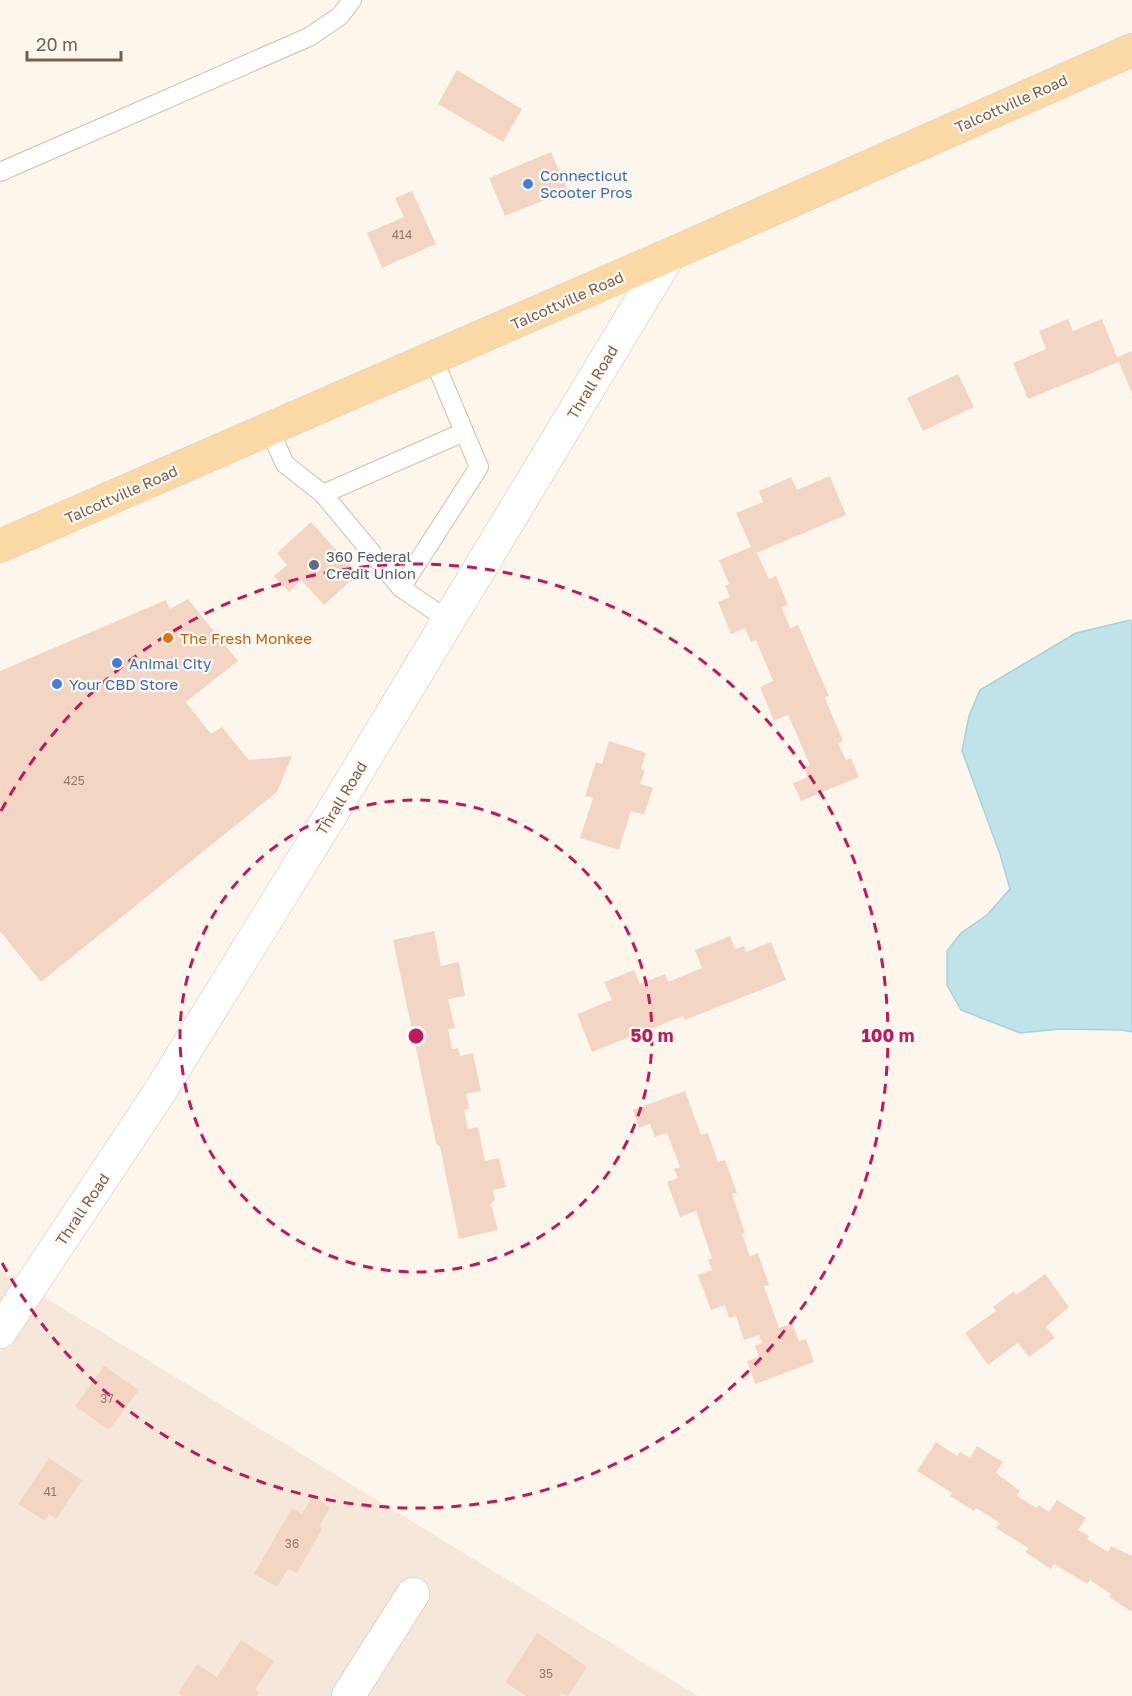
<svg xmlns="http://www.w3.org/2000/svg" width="1132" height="1696" viewBox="0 0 1132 1696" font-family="'Golos Text',sans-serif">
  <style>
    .residential { fill: #f5e8da }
    .water { fill: #bfe3e8; stroke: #a5d3da; stroke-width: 1.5 }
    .building { fill: #f3d5c3 }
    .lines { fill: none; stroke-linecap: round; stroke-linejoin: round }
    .lane-casing { stroke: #d1beb0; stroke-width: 20 }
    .street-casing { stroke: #d1beb0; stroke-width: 34 }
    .primary-casing { stroke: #dad1cd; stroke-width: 34 }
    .lane { stroke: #fff; stroke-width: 18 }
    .street { stroke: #fff; stroke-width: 33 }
    .primary { stroke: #fbd9a5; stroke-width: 33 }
    .ring { fill: none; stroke: #c2185b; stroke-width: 3; stroke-dasharray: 10 8 }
    .shop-dot { fill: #3f7fe0; stroke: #fffaf3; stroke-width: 2 }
    .service-dot { fill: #5c6f8a; stroke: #fffaf3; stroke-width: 2 }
    .food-dot { fill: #e8710a; stroke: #fffaf3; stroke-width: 2 }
    .labels { text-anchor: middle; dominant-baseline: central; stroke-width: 4.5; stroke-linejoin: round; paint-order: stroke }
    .number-label { font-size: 12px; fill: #987a6a }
    .street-label { font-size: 15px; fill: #7a5c4d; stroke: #fffaf3 }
    .shop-label { font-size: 15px; fill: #366cbe; stroke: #fffaf3; text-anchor: start }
    .service-label { font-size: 15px; fill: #4e5e75; stroke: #fffaf3; text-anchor: start }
    .food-label { font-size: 15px; fill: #c56008; stroke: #fffaf3; text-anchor: start }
    .centre { fill: #c2185b; stroke: #fffaf3; stroke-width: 3 }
    .ring-label { font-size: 18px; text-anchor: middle; font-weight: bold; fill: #c2185b; stroke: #fffaf3; stroke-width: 4.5; stroke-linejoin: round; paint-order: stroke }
  </style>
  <rect width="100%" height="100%" fill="#fdf6ec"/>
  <!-- residential -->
  <path class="residential" d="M0 1270 698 1696H0Z"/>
  <!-- water -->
  <path class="water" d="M1130 620 1132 624V1032L1122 1030 1060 1029 1020 1033 961 1010 947 985V951L961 933 987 915 1010 889 1000 854 962 751 969 716 980 690 1076 633Z"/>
  <!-- building -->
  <g class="building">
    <path d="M457 70 522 109 503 142 438 104Z"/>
    <path d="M551 152 568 191 505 216 489 178Z"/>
    <path d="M412 191 436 244 382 268 367 233 404 217 395 198Z"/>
    <path d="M1068 319 1073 331 1102 319 1117 357 1132 351V393L1119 362 1028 399 1013 363 1046 349 1039 331Z"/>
    <path d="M958 374 974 407 923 431 907 398Z"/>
    <path d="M830 476 846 515 757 553 769 579 776 576 788 605 782 608 790 628 798 625 829 696 825 698 843 741 838 743 846 760 851 758 859 777 801 801 793 783 808 777 804 767 810 765 788 715 774 721 760 687 773 681 756 640 751 642 745 628 731 634 718 602 730 597 725 586 729 584 719 560 751 547 736 513 763 502 759 491 791 477 797 490Z"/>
    <path d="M311 522 358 574 324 605 301 580 289 592 274 576 287 565 277 553Z"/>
    <path d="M188 599 238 661 186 702 211 734 222 727 249 760 292 756 277 792 41 982 0 931V671L166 600 170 609Z"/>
    <path d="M609 741 646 753 641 769 645 771 640 784 653 788 644 815 631 811 619 850 580 838 593 798 585 796 596 762 602 764Z"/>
    <path d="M434 931 441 966 459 962 465 996 448 999 455 1028 448 1029 452 1049 458 1048 460 1056 473 1053 481 1091 466 1094 469 1109 464 1110 468 1129 478 1127 485 1161 499 1158 506 1187 493 1190 495 1200 491 1204 498 1230 459 1239 440 1147 436 1143 393 940Z"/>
    <path d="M730 936 735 949 744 946 746 952 771 942 786 980 685 1020 683 1016 592 1052 577 1014 612 1000 604 982 634 970 640 984 665 974 668 982 702 968 695 950Z"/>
    <path d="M685 1091 701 1135 708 1133 718 1162 725 1160 737 1193 732 1194 745 1233 742 1234 750 1256 758 1253 769 1285 764 1286 779 1328 792 1323 799 1341 806 1339 814 1362 755 1384 747 1361 759 1357 755 1346 762 1343 759 1335 744 1340 736 1316 729 1318 725 1305 711 1310 698 1275 712 1270 708 1260 712 1258 696 1211 680 1217 667 1182 678 1178 674 1169 680 1167 667 1133 655 1137 650 1124 639 1128 633 1110Z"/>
    <path d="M1045 1274 1069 1307 1046 1327 1055 1338 1029 1357 1018 1343 988 1365 965 1333 996 1311 993 1307 1014 1291 1016 1295Z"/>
    <path d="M104 1366 139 1390 109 1430 75 1406Z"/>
    <path d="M936 1442 957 1456 960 1452 970 1458 977 1446 1003 1462 996 1473 1020 1491 1017 1496 1037 1508 1039 1505 1049 1512 1057 1500 1086 1518 1078 1530 1089 1536 1087 1539 1108 1552 1111 1546 1132 1556V1612L1109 1597 1111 1594 1090 1580 1087 1584 1054 1564 1051 1569 1025 1552 1028 1548 996 1528 1000 1523 976 1508 974 1511 950 1496 952 1493 917 1471Z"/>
    <path d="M49 1458 82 1480 56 1519 49 1514 45 1521 18 1504Z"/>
    <path d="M312 1497 330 1507 320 1525 322 1529 297 1573 288 1569 277 1587 254 1574 292 1508 302 1514Z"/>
    <path d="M537 1633 587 1667 568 1696 562 1693 560 1696H526L505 1682Z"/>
    <path d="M241 1640 274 1661 255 1690 259 1692 257 1696H182L178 1693 197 1664 217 1677Z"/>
  </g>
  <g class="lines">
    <defs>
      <g id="lane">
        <path d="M0 172 309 37 340 16 352 0"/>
        <path d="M269 429 285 464 323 494 401 588 448 620"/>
        <path d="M323 494 464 432"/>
        <path d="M401 588 479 467 433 358"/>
      </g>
      <g id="street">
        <path d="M0 1332 159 1093 332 813 669 255"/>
        <path d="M348 1696 413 1594"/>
      </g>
      <path id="primary" d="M0 546 669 255 1132 50"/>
    </defs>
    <!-- lane casing -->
    <use href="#lane" class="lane-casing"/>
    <!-- street casing -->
    <use href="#street" class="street-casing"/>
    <!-- primary casing -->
    <use href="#primary" class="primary-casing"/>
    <!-- lane -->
    <use href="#lane" class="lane"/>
    <!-- street -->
    <use href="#street" class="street"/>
    <!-- primary -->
    <use href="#primary" class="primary"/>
  </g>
  <!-- distance rings -->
  <g class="ring">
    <circle cx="416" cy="1036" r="236"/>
    <path d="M1 811A472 472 0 1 1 1 1261"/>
  </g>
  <!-- markers -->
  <g class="shop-dot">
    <circle cx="528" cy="184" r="6"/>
    <circle cx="117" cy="663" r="6"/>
    <circle cx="57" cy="684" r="6"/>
  </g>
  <circle class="service-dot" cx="314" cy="565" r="6"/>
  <circle class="food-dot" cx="168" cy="638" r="6"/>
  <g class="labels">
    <!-- number labels -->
    <g class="number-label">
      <text x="402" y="234">414</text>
      <text x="74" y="780">425</text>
      <text x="107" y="1398">37</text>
      <text x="50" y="1491">41</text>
      <text x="292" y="1543">36</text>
      <text x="546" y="1673">35</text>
    </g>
    <!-- street labels -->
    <g class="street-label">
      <text transform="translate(1011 103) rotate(-24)">Talcottville Road</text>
      <text transform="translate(567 300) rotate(-24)">Talcottville Road</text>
      <text transform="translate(592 382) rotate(-59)">Thrall Road</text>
      <text transform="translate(121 494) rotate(-24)">Talcottville Road</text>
      <text transform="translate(341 798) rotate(-59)">Thrall Road</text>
      <text transform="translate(82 1209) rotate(-56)">Thrall Road</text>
    </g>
    <!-- shop labels -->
    <g class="shop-label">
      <text x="540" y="175">Connecticut<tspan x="540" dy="17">Scooter Pros</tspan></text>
      <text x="129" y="663">Animal City</text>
      <text x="69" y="684">Your CBD Store</text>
    </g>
    <!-- service labels -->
    <g class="service-label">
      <text x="326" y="556">360 Federal<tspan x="326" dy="17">Credit Union</tspan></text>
    </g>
    <!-- food labels -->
    <g class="food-label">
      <text x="180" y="638">The Fresh Monkee</text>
    </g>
  </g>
  <circle cx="416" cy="1036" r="9" class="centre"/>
  <g class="ring-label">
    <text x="652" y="1042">50 m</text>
    <text x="888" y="1042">100 m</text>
  </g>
  <!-- scale -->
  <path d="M27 51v9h94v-9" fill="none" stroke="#7a5c4d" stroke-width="3"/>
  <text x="36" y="51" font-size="18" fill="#7a5c4d" stroke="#fffaf3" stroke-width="4.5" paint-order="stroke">20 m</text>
</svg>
